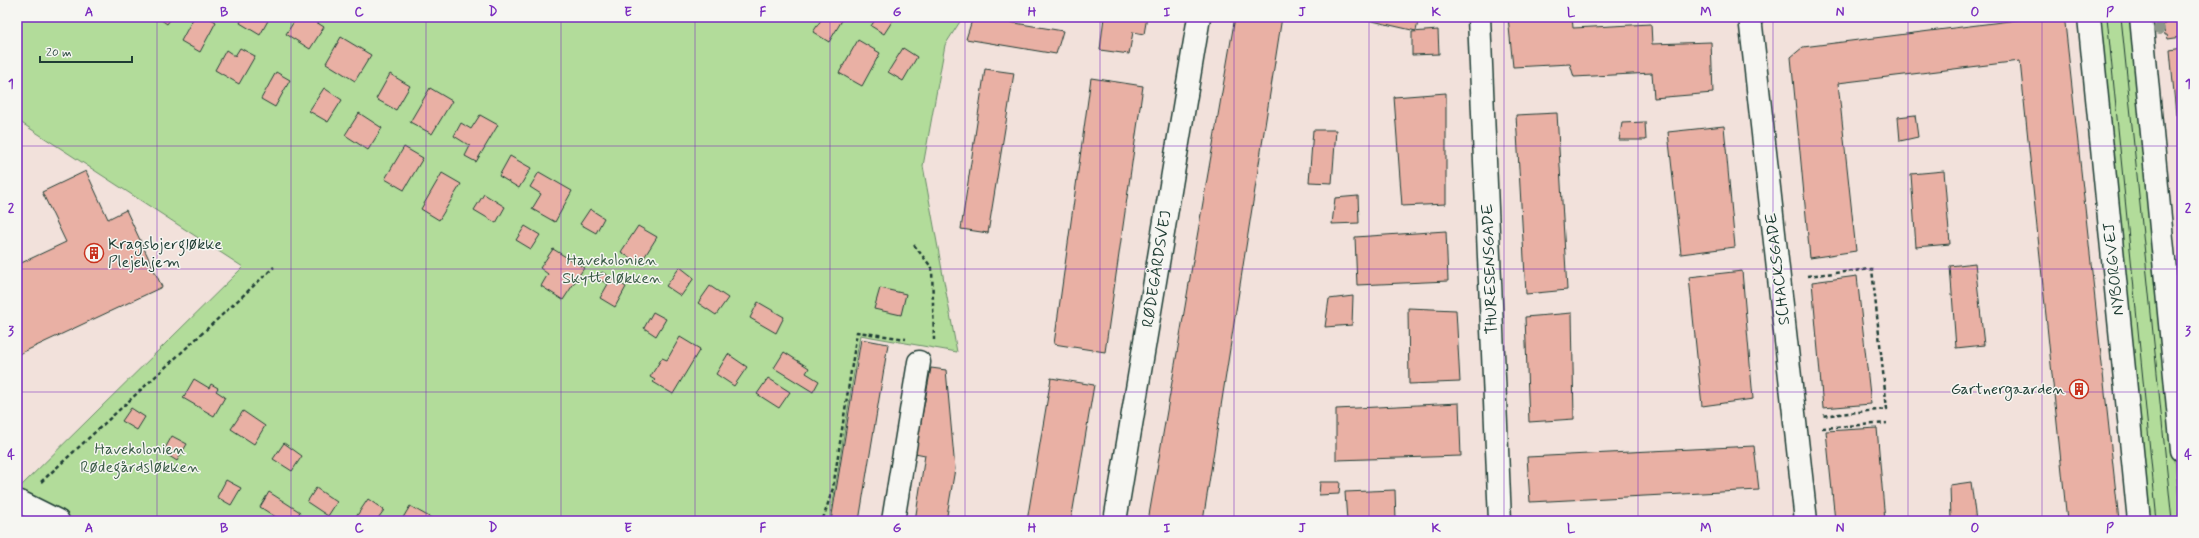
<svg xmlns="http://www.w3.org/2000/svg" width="2199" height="538" viewBox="0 0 2199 538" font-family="Mynerve,sans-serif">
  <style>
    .green { fill: #b2dc9a; stroke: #688c67 }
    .building { fill: #e9b0a4; stroke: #1f3d34 }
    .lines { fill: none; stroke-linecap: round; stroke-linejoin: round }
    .minor-casing { stroke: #1f3d34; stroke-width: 25 }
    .path { stroke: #1f3d34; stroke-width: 2.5; stroke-dasharray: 4 3; stroke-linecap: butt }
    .minor { stroke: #f6f6f2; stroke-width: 22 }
    .tram { stroke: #1f3d34; stroke-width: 1 }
    .tree { fill: #8e988a }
    .grid { fill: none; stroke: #7b2cbf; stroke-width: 1; stroke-opacity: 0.55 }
    .labels { text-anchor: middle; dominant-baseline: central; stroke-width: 3; stroke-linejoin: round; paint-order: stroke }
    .poi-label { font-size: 16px; fill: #1f3d34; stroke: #f6f6f2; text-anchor: start }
    .park-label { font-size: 16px; fill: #3c5d48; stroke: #f6f6f2 }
    .street-label { font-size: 16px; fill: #1f3d34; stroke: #f6f6f2 }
    .neatline { fill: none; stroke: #7b2cbf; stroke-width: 1.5 }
    .grid-label { font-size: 13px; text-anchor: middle; font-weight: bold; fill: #7b2cbf }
  </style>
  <rect width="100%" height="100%" fill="#f2e1db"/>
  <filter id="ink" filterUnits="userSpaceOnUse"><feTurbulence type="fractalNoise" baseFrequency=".025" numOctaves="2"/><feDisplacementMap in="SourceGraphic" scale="8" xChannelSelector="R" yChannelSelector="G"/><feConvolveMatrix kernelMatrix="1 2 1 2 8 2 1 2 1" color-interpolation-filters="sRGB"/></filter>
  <g filter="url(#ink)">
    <!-- green -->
    <g class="green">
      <path d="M17 17H963L945 45 923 166 957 352 860 335 830 521H17V490L243 267 17 120Z"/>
      <path d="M2098 17H2132L2181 521H2148Z"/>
    </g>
    <!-- building -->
    <g class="building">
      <path d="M157 17H172L167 24Z"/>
      <path d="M194 17H208L216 22 200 52 181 41Z"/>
      <path d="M243 17H270L260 35 240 23Z"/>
      <path d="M297 17H308L324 27 310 49 286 34Z"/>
      <path d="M823 17H844L829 42 813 32Z"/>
      <path d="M877 17H888L893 20 884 34 871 26Z"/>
      <path d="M973 17H979L1063 31 1056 54 966 39Z"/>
      <path d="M1104 17H1147L1144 34 1133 32 1129 54 1100 50Z"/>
      <path d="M1235 17H1282L1203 521H1148Z"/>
      <path d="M1355 17H1419L1416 31Z"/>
      <path d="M1508 17H1572L1573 28 1651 24 1652 44 1711 42 1713 93 1654 98 1652 73 1574 77 1570 64 1513 67Z"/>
      <path d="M2041 17H2057L2065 23 2119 521H2067L2020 61 1838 83 1856 251 1810 258 1791 57 1803 47Z"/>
      <path d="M2165 17H2182V37L2168 39 2167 35H2165L2163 24H2166Z"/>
      <path d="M1438 30 1439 54 1412 55V32Z"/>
      <path d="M341 37 371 55 355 81 326 63Z"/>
      <path d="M858 40 880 53 862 86 839 73Z"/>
      <path d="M240 48 255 56 239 84 215 70 226 50 235 56Z"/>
      <path d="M903 48 917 57 903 81 888 72Z"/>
      <path d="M2182 48V114L2176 115 2170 50Z"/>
      <path d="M985 69 1014 73 988 233 961 229Z"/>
      <path d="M276 72 290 80 275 107 261 99Z"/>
      <path d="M390 74 410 86 396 110 376 99Z"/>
      <path d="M1091 78 1143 86 1105 352 1054 344Z"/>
      <path d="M324 88 342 100 328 122 309 111Z"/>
      <path d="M430 88 452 101 432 134 410 122Z"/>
      <path d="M1446 93V204L1402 206 1394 97Z"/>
      <path d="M359 113 382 128 368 150 345 135Z"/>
      <path d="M1557 113 1567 290 1526 294 1516 115Z"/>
      <path d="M480 115 498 125 476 162 465 156 470 146 454 136 461 123 471 129Z"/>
      <path d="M1915 115 1918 137 1900 141 1898 117Z"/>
      <path d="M1645 122 1646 140H1619L1622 123Z"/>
      <path d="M1724 126 1735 247 1681 254 1668 132Z"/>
      <path d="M1313 130H1336L1332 183 1309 182Z"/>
      <path d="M404 147 423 158 404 190 385 179Z"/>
      <path d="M510 156 531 168 519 188 499 176Z"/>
      <path d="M86 171 108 219 126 210 162 287 17 355V265L66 242 42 192Z"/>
      <path d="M1944 171 1950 244 1916 247 1911 174Z"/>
      <path d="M539 172 572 191 555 222 532 209 541 194 530 187Z"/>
      <path d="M442 173 461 184 439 220 421 209Z"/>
      <path d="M484 194 505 207 496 223 474 210Z"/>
      <path d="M1358 196 1359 223 1332 224 1335 198Z"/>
      <path d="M590 209 604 218 596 233 580 224Z"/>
      <path d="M525 226 540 235 531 249 516 240Z"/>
      <path d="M638 226 657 237 640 264 621 252Z"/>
      <path d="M1446 231 1448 281 1357 285 1355 237Z"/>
      <path d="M553 249 584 268 563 300 541 286 548 274 540 268Z"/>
      <path d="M1975 263 1984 345 1956 348 1950 266Z"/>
      <path d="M680 267 694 278 681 296 666 286Z"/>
      <path d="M1742 271 1753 399 1702 406 1689 277Z"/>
      <path d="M602 272 626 287 615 307 600 298 608 284 598 279Z"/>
      <path d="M1857 276 1871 404 1823 408 1812 282Z"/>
      <path d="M710 286 728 298 716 315 698 303Z"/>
      <path d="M880 288 906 294 901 315 874 309Z"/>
      <path d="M1353 296 1352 325 1325 327 1329 299Z"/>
      <path d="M758 302 784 317 776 333 750 318Z"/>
      <path d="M1408 308 1456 310 1460 382 1409 384Z"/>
      <path d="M653 312 666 319 656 336 644 328Z"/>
      <path d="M1572 313 1574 419 1529 422 1525 317Z"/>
      <path d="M680 337 700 349 673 394 653 382 655 380 650 377 662 358 667 360Z"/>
      <path d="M861 339 888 344 859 521H831Z"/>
      <path d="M784 352 809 368 806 373 819 381 813 392 774 368Z"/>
      <path d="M728 354 747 367 734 386 716 374Z"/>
      <path d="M931 368 946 370 955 469 946 521H915L925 455 915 453Z"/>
      <path d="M768 378 790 392 779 408 757 394Z"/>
      <path d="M1051 378 1094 385 1071 521H1027Z"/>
      <path d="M194 379 209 388 211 384 218 388 216 391 225 397 214 416 183 398Z"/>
      <path d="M1459 403 1461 456 1336 460V409Z"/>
      <path d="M131 408 145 417 137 430 122 421Z"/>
      <path d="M243 411 265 426 254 444 231 429Z"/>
      <path d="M1877 428 1885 521H1835L1826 431Z"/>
      <path d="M172 436 187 444 177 461 163 452Z"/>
      <path d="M284 443 302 456 292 471 273 459Z"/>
      <path d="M1754 446 1759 490 1530 502 1527 457Z"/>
      <path d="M226 480 241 488 231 505 217 497Z"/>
      <path d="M1320 482H1340L1339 494 1319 495Z"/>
      <path d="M1971 482 1976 521H1951L1950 485Z"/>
      <path d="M316 488 337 502 328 516 307 502Z"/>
      <path d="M1395 490 1396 521H1347L1345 492Z"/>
      <path d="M269 492 300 512 294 521H282L260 507Z"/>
      <path d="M368 499 384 510 376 521H362L356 517Z"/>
      <path d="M410 506 433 519 431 521H401Z"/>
    </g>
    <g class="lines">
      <defs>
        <g id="minor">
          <path d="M1479 17 1500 521"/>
          <path d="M1750 17 1806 521"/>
          <path d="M2089 17 2139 521"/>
          <path d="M2141 17 2182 450"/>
          <path d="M17 505 20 502 58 521"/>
          <path d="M893 521 919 362"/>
          <path d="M1115 521 1199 17"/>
        </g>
      </defs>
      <!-- minor casing -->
      <use href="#minor" class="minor-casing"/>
      <!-- path -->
      <g class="path">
        <path d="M914 245 932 268 934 340"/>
        <path d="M1807 276 1872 269 1887 409 1821 416"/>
        <path d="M1822 428 1887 423"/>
        <path d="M41 482 274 267"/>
        <path d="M823 519 833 488 857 332 906 339"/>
      </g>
      <!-- minor -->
      <use href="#minor" class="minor"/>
      <!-- tram -->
      <g class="tram">
        <path d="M2107 17 2157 521"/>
        <path d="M2121 17 2172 521"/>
      </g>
    </g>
    <!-- trees -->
    <circle class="tree" cx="2159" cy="29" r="6"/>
  </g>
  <!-- grid -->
  <path class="grid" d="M157 17V521M291 17V521M426 17V521M561 17V521M695 17V521M830 17V521M965 17V521M1100 17V521M1234 17V521M1369 17V521M1504 17V521M1638 17V521M1773 17V521M1908 17V521M2042 17V521M17 146H2182M17 269H2182M17 392H2182"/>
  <!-- icons -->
  <defs>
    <symbol id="building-ring" viewBox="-11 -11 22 22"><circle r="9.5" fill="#f6f6f2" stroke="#c8321e" stroke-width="1.5"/><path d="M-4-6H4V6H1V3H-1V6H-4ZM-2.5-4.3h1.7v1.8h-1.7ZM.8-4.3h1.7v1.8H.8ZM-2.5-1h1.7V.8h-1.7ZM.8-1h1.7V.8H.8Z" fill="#c8321e"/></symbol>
  </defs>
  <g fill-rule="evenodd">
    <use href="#building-ring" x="83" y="242" width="22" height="22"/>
    <use href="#building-ring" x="2068" y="378" width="22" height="22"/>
  </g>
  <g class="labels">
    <!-- poi labels -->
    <g class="poi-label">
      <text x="108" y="244">Kragsbjergløkke<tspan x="108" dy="18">Plejehjem</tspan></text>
      <text x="2065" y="389" text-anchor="end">Gartnergaarden</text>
    </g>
    <!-- park labels -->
    <g class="park-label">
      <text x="612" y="260">Havekolonien<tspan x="612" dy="18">Skytteløkken</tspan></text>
      <text x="140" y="449">Havekolonien<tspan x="140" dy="18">Rødegårdsløkken</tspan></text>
    </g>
    <!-- street labels -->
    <g class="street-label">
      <text transform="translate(1157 269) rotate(-81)">RØDEGÅRDSVEJ</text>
      <text transform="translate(1490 269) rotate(-92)">THURESENSGADE</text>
      <text transform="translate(1778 269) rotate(-97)">SCHACKSGADE</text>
      <text transform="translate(2114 269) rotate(-96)">NYBORGVEJ</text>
    </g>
  </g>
  <!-- margin -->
  <rect width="2199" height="538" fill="none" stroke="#f6f6f2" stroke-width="44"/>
  <!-- scale -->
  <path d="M40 56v6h92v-6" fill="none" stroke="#1f3d34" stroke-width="2"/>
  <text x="46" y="56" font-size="12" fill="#1f3d34" stroke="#f6f6f2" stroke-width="3" paint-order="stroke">20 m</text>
  <rect x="22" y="22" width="2155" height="494" class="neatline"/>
  <g class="grid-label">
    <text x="89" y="16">A</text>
    <text x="224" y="16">B</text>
    <text x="359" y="16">C</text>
    <text x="493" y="16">D</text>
    <text x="628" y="16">E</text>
    <text x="763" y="16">F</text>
    <text x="897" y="16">G</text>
    <text x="1032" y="16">H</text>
    <text x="1167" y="16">I</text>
    <text x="1302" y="16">J</text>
    <text x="1436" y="16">K</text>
    <text x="1571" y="16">L</text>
    <text x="1706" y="16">M</text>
    <text x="1840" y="16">N</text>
    <text x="1975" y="16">O</text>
    <text x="2110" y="16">P</text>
    <text x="11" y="88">1</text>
    <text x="2188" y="88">1</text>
    <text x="11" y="212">2</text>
    <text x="2188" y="212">2</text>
    <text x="11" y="335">3</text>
    <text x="2188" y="335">3</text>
    <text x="11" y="459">4</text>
    <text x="2188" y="459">4</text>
    <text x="89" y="532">A</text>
    <text x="224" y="532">B</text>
    <text x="359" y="532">C</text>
    <text x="493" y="532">D</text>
    <text x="628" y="532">E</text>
    <text x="763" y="532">F</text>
    <text x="897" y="532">G</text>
    <text x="1032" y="532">H</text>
    <text x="1167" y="532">I</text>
    <text x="1302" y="532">J</text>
    <text x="1436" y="532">K</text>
    <text x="1571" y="532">L</text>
    <text x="1706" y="532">M</text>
    <text x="1840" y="532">N</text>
    <text x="1975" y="532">O</text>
    <text x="2110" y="532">P</text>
  </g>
</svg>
